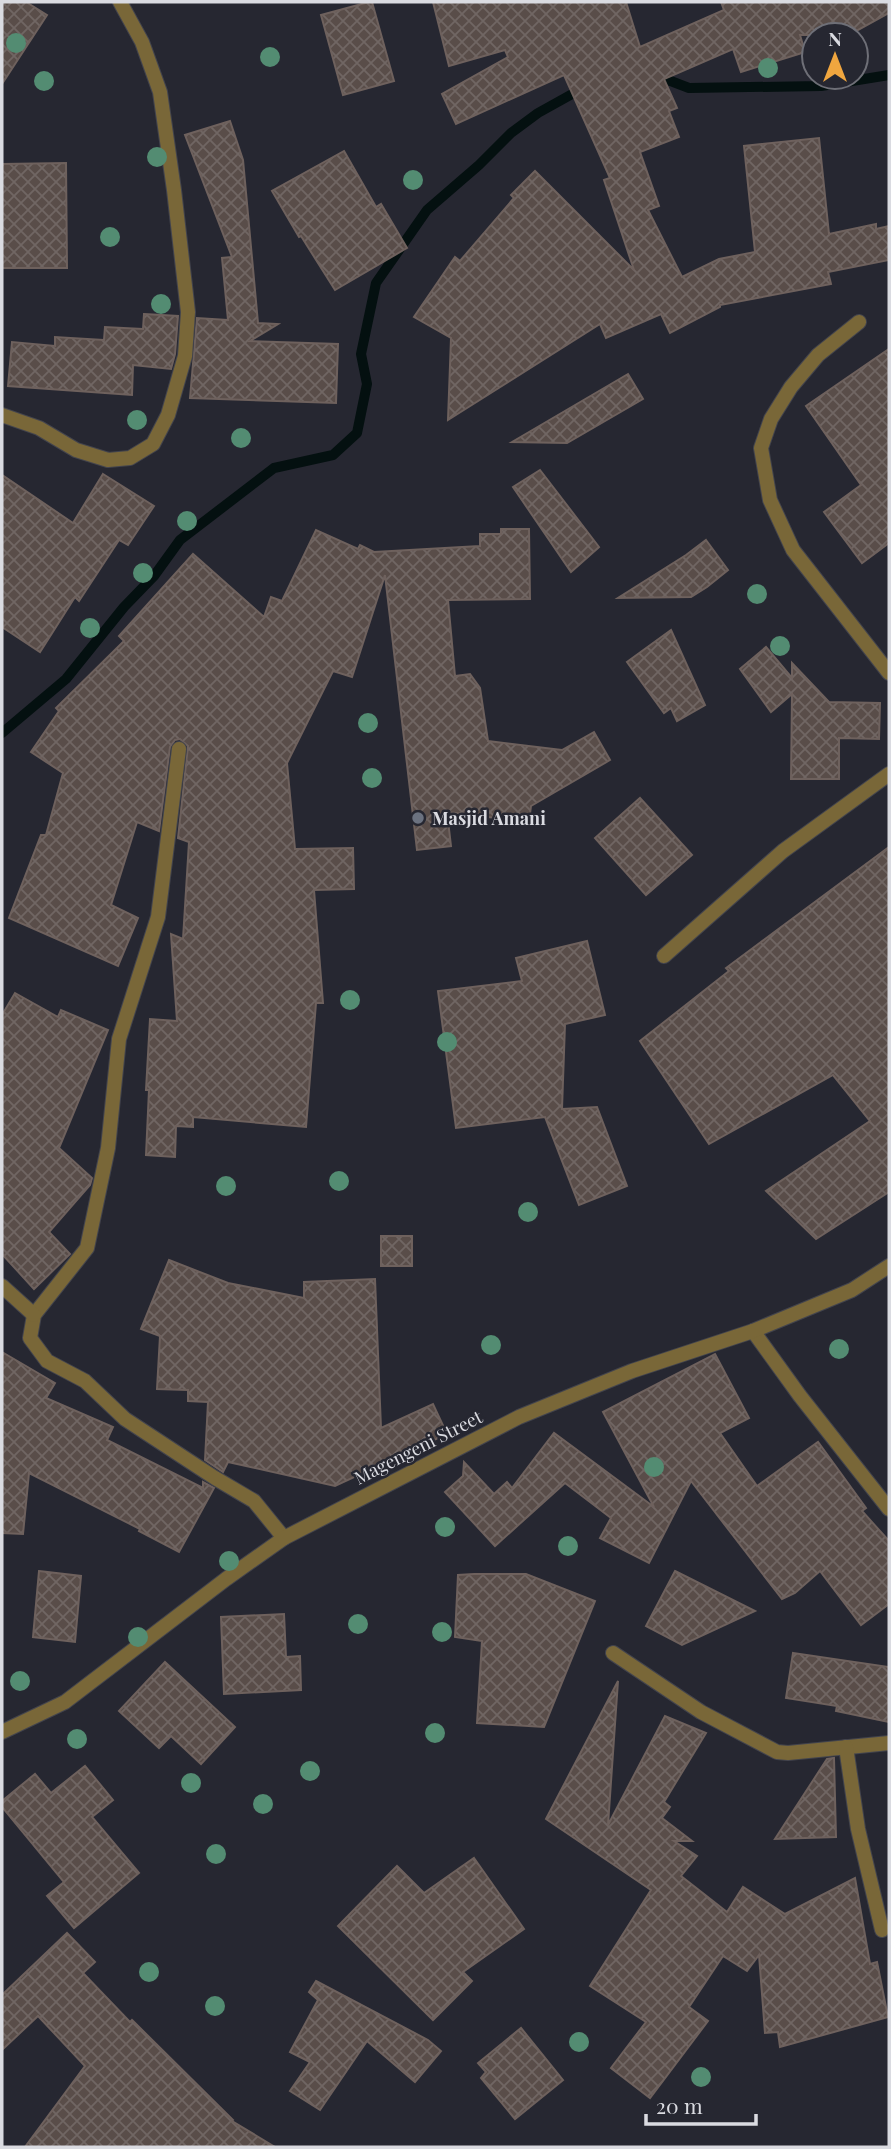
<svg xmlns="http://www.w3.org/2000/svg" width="891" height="2149" viewBox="0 0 891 2149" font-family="'Playfair Display',serif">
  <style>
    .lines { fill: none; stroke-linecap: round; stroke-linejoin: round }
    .stream { stroke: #041010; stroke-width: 10 }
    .building { fill: url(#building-cross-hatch); stroke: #6e615d; stroke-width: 2 }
    .street-casing { stroke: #43444d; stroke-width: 16 }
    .street { stroke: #796738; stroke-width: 14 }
    .tree { fill: #538c72 }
    .worship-dot { fill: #6b7280; stroke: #262731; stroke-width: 2.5 }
    .labels { text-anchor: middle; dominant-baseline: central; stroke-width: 5; stroke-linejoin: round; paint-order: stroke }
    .poi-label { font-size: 18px; font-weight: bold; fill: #dadbe1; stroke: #262731; text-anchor: start }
    .street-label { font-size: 18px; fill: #dadbe1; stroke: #262731 }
  </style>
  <defs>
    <pattern id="building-cross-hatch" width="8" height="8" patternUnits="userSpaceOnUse" patternTransform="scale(1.75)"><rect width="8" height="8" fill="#594d49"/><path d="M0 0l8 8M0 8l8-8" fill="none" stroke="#706663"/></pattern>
  </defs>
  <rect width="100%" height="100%" fill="#262731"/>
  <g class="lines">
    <!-- stream -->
    <g class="stream">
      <path d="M660 68 668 80 689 88 821 86 889 75"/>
      <path d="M2 733 66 679 124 607 154 576 180 540 274 468 333 455 357 433 367 384 361 354 376 283 427 210 479 165 511 133 538 113 583 88"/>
    </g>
  </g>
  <!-- building -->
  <g class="building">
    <path d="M2 2H26L47 15 2 84Z"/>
    <path d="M369 2H372L394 81 343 95 321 15Z"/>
    <path d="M433 2H626L640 47 724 10 721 2H889V13L849 35H800L805 52 741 72 733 49 664 79 677 108 669 111 679 137 640 152 659 206 648 210 682 277 719 259 755 252 744 146 819 138 829 234 876 224V229L889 226V260L828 272 831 284 720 305V307L670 333 661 314 606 338 600 324 448 420 451 338 414 317 455 257 460 261 514 198 511 195 535 171 634 270 604 180 610 178 564 75 456 124 442 94 508 57 505 50 449 66Z"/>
    <path d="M230 121 243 160 258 323 278 324 250 341 338 344 336 403 190 398 197 318 228 320 222 258 232 257 185 135Z"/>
    <path d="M344 151 376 207 381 204 407 248 335 290 301 236 299 237 272 191Z"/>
    <path d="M66 163 67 268H2V164Z"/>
    <path d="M144 314 178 316 175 354 171 369 133 365 132 395 8 386 12 342 55 346V337L104 340 105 327 143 329Z"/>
    <path d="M889 349V543L862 563 824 512 861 485 806 406Z"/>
    <path d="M628 374 643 399 567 443 512 442Z"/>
    <path d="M540 470 599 547 571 572 513 487Z"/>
    <path d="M103 474 154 506 128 545 119 540 79 601 75 597 40 652 2 627V475L73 523Z"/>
    <path d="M501 529H529L530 599 448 600 455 676 470 674 480 688 488 741 562 750 594 732 610 760 531 806 529 822 447 812 451 846 417 850 385 575 352 677 333 671 287 763 295 849 353 848 354 889 314 890 323 1003H316L306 1127 193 1117V1127L176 1126 175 1157 146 1155 149 1090H146L150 1019 177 1021 171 934 183 939 189 842 178 838 188 746 180 739 175 740 170 747 159 831 137 822 111 905 138 918 118 966 9 918 41 835H46L63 773 31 752 59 711 56 708 124 641 119 636 193 554 264 617 271 597 282 601 316 530 358 549 360 545 374 552 480 546V534H501Z"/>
    <path d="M706 540 728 570 707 587 691 597 618 598 686 555Z"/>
    <path d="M671 630 705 705 677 721 671 708 664 713 627 662Z"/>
    <path d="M766 647 792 678V663L829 702 880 703 879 739 839 738V779H791L792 694 771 712 740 669Z"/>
    <path d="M640 798 692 855 646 895 595 838Z"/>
    <path d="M889 847V1192L816 1239 766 1191 870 1121 833 1075 709 1144 640 1041 729 971 726 968Z"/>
    <path d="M587 941 605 1015 565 1024 562 1109 597 1107 627 1186 579 1205 545 1117 456 1128 438 991 522 981 516 958Z"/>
    <path d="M15 993 58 1017 61 1010 108 1030 59 1148 92 1178 90 1185 49 1232 70 1254 34 1289 2 1254V1015Z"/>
    <rect x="381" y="1236" width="31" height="30"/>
    <path d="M169 1260 228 1283 304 1298V1282L375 1279 381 1428 433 1404 447 1434 335 1486 228 1462 223 1472 205 1460 208 1402 188 1401V1390L157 1389 160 1336 141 1329Z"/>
    <path d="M2 1352 55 1383 46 1398 113 1427 107 1440 203 1488V1482L214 1488 179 1552 139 1531 140 1529 29 1473 23 1534 2 1533Z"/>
    <path d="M715 1354 749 1418 720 1433 757 1486 818 1442 866 1508 862 1511 889 1541V1604L861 1625 820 1571 795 1593 782 1599 691 1481 649 1563 600 1538 611 1518 565 1483 495 1546 445 1492 463 1476 464 1462 494 1494 507 1482 512 1488 554 1433 654 1507 603 1412Z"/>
    <path d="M39 1571 81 1576 75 1642 33 1637Z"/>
    <path d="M675 1571 755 1611 682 1645 646 1626Z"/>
    <path d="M474 1574H526L595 1601 544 1727 477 1723 482 1641 455 1637 458 1575Z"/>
    <path d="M284 1614 286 1657 300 1656 301 1690 224 1694 221 1617Z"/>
    <path d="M793 1653 889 1667V1722L836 1711 837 1706 786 1698Z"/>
    <path d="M165 1662 235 1727 201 1764 171 1736 159 1748 119 1711Z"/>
    <path d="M618 1681 608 1825 665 1716 706 1733 664 1802 670 1807 662 1818 692 1841H674L697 1856 681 1876 727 1912 743 1887 785 1914 855 1878 870 1964 877 1962 888 2017 780 2047 778 2032 765 2033 759 1955 747 1971 723 1956 689 2007 708 2021 650 2098 611 2068 646 2022 590 1986 651 1890 546 1819Z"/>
    <path d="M834 1758 836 1837 775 1839 827 1759Z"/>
    <path d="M85 1766 113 1800 92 1817 139 1873 74 1928 47 1896 64 1882 2 1807V1801L35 1774 51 1793Z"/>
    <path d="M474 1858 524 1929 463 1972 472 1981 433 2020 338 1926 397 1866 424 1893Z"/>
    <path d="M67 1933 95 1962 83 1973 130 2022 132 2020 233 2120 232 2121 275 2147H25L85 2066 38 2016 2 2050V1995Z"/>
    <path d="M316 1981 428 2040 441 2051 415 2082 367 2041 320 2110 290 2091 310 2062 290 2052 318 2000 309 1992Z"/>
    <path d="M521 2028 563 2080 515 2119 481 2078 486 2072 478 2063Z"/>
  </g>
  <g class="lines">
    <defs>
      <g id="street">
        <path d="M859 322 818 355 791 387 771 419 761 448 770 500 793 550 889 673"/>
        <path d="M2 415 39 428 76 450 108 460 130 458 153 444 168 415 185 356 188 312 174 190 160 92 142 42 120 2"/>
        <path d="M179 749 158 917 119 1039 108 1148 87 1248 34 1315 30 1338 47 1361 85 1381 125 1419 215 1478 254 1501 284 1538"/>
        <path d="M664 956 783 851 889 774"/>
        <path d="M2 1286 34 1315"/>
        <path d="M753 1331 800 1396 889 1509"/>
        <path d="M613 1653 701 1712 777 1752 788 1753 889 1743"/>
        <path d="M2 1732 65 1702 226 1579 284 1538 519 1417 632 1371 753 1331 852 1290 889 1266"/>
        <path d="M846 1747 858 1829 882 1930"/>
      </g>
    </defs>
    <!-- street casing -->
    <use href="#street" class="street-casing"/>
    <!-- street -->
    <use href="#street" class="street"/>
  </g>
  <!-- trees -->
  <g class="tree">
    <circle cx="16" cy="43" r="10"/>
    <circle cx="270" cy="57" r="10"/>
    <circle cx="768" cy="68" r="10"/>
    <circle cx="44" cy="81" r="10"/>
    <circle cx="157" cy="157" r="10"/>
    <circle cx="413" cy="180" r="10"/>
    <circle cx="110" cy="237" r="10"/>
    <circle cx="161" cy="304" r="10"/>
    <circle cx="137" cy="420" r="10"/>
    <circle cx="241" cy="438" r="10"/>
    <circle cx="187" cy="521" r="10"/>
    <circle cx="143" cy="573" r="10"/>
    <circle cx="757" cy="594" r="10"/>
    <circle cx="90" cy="628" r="10"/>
    <circle cx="780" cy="646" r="10"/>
    <circle cx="368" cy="723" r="10"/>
    <circle cx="372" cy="778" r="10"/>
    <circle cx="350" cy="1000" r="10"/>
    <circle cx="447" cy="1042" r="10"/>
    <circle cx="339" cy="1181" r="10"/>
    <circle cx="226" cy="1186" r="10"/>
    <circle cx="528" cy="1212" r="10"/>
    <circle cx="491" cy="1345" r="10"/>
    <circle cx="839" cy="1349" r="10"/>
    <circle cx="654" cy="1467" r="10"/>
    <circle cx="445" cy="1527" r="10"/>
    <circle cx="568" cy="1546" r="10"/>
    <circle cx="229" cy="1561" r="10"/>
    <circle cx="358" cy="1624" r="10"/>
    <circle cx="442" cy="1632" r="10"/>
    <circle cx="138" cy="1637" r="10"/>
    <circle cx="20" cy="1681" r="10"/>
    <circle cx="435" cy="1733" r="10"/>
    <circle cx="77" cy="1739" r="10"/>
    <circle cx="310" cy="1771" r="10"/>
    <circle cx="191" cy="1783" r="10"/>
    <circle cx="263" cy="1804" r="10"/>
    <circle cx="216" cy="1854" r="10"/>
    <circle cx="149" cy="1972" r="10"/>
    <circle cx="215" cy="2006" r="10"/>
    <circle cx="579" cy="2042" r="10"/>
    <circle cx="701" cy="2077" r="10"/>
  </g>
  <!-- markers -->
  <circle class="worship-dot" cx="418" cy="818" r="7"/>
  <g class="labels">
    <!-- poi labels -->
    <g class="poi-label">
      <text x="432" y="818">Masjid Amani</text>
    </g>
    <!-- street labels -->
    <g class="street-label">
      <text transform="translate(418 1447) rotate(-27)">Magengeni Street</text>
    </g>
  </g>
  <!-- border -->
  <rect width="891" height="2149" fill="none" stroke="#dadbe1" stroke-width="7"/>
  <!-- north arrow -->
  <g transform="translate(835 56)"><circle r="33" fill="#262731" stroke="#6e6f77" stroke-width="2"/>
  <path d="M0-5L12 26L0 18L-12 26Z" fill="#f0a63f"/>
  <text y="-10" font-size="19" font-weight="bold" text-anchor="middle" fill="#dadbe1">N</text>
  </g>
  <!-- scale -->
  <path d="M646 2114v10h110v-10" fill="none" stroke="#dadbe1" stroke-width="3.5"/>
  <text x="656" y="2114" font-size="21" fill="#dadbe1" stroke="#262731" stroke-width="5" paint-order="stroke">20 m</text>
</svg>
